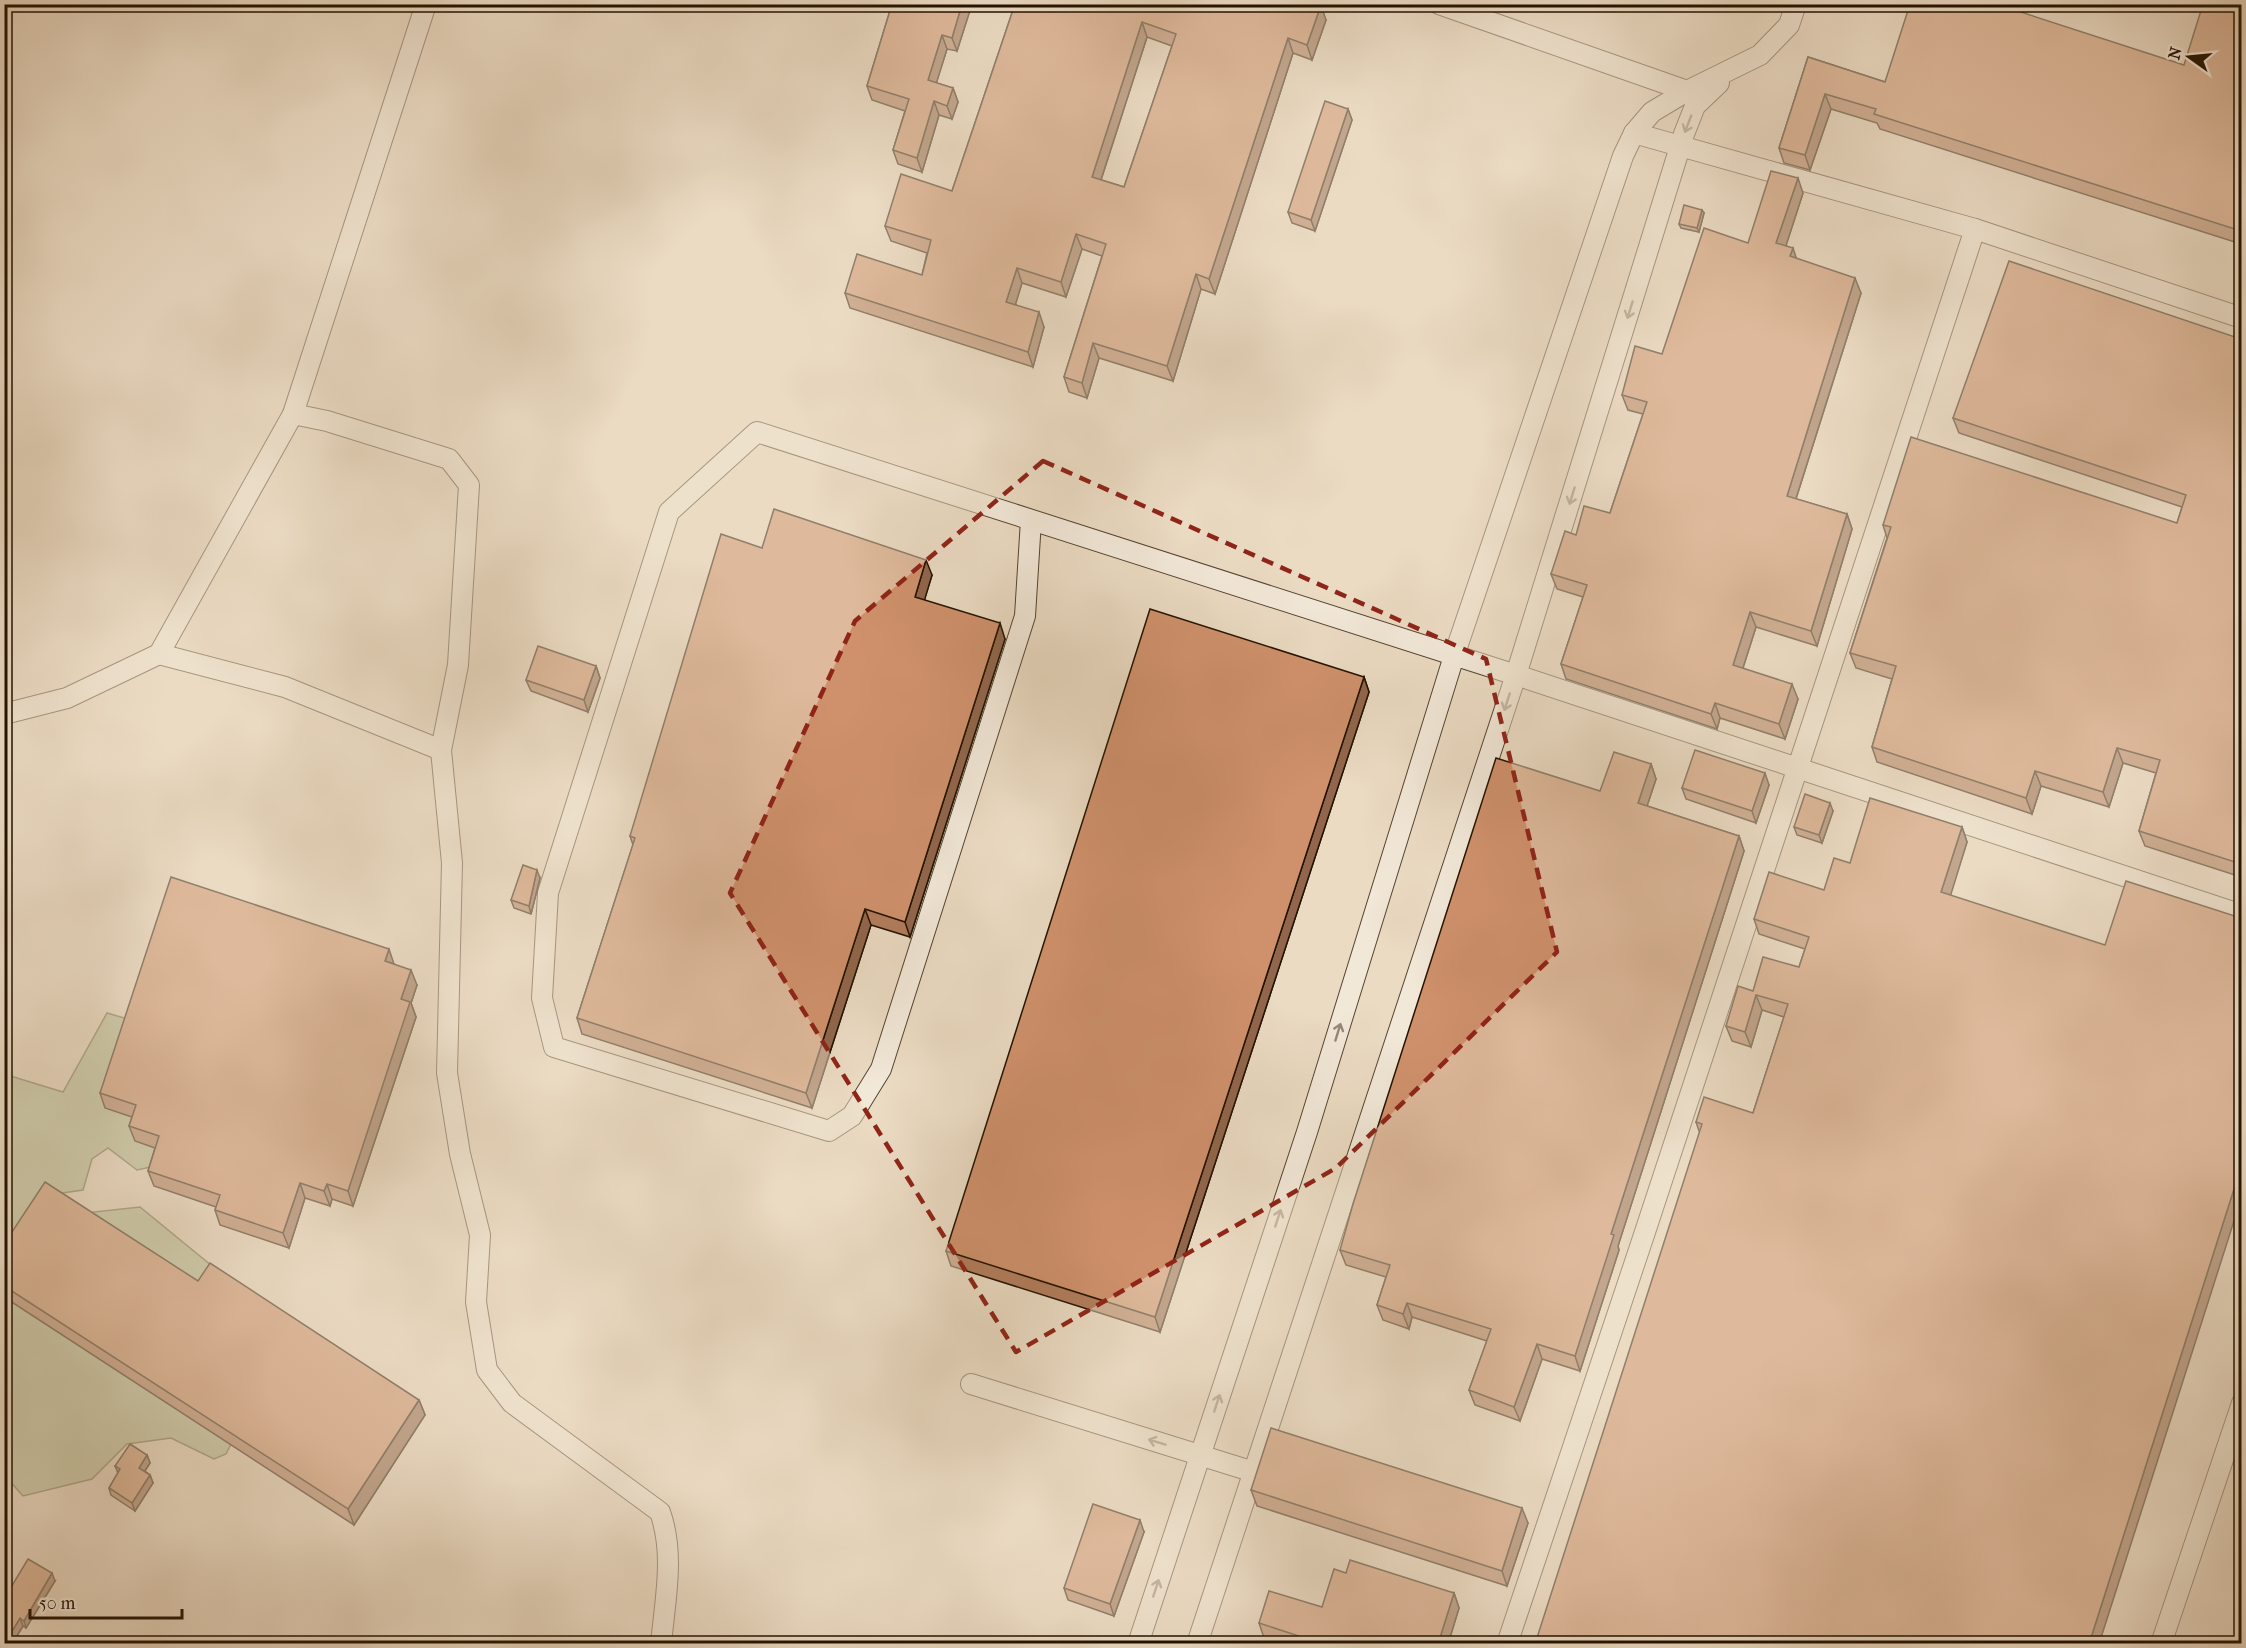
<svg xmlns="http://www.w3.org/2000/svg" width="2246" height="1648" viewBox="0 0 2246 1648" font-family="'IM FELL French Canon',serif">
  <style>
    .green { fill: #b3c197; stroke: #6b6a4c; stroke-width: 1.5 }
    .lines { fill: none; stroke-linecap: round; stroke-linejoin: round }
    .minor-casing { stroke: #554431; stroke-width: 22 }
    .minor { stroke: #f2e8d8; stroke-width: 20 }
    .wall { fill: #b27d5d; stroke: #231200; stroke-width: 1.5; fill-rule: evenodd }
    .shaded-wall { fill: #91664c; stroke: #231200; stroke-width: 1.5 }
    .building { fill: #cf916c; stroke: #231200; stroke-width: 1.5; fill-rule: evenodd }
    .oneway { stroke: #958877 }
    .marked { fill: none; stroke: #8f2418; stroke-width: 4.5; stroke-dasharray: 12 8; stroke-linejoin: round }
  </style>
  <rect width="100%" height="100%" fill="#ebdbc3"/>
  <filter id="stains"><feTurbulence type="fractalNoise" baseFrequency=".00333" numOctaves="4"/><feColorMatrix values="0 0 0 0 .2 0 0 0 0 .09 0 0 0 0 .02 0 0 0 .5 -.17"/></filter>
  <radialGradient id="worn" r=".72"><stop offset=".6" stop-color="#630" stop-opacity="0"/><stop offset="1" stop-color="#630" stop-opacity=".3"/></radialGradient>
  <!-- green -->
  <path class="green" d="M107 1013 155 1027 188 1044 155 1166 137 1170 108 1148 92 1159 83 1190 56 1194 58 1216 140 1207 218 1271 233 1440 226 1454 214 1459 171 1438 127 1444 92 1479 23 1496 7 1478 5 1405 8 1334 4 1333V1074L63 1092Z"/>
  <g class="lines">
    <defs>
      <g id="minor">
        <path d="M1439 4 1687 91"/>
        <path d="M1634 133 1975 229 2242 318"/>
        <path d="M293 414 327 421 449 459 469 485 458 665 441 750 452 863 447 1073 460 1154 480 1235 476 1302 487 1370 512 1403 660 1512C675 1554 665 1600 661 1644"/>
        <path d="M1031 520 1025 616 881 1069 852 1116 829 1131 554 1047 542 998 548 893 669 512 757 432 1516 675 2242 915"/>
        <path d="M159 654 285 687 441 750"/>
        <path d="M4 714 67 698 159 654 293 414 426 4"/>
        <path d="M971 1384 1254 1472"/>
        <path d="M1138 1644 1307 1132 1454 656 1623 156 1634 133 1652 112 1687 91 1760 55 1789 25 1796 4"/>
        <path d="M1197 1644 1516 675 1684 134 1695 106 1719 83"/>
        <path d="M1507 1644 1644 1235 1975 229"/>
        <path d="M2161 1644 2242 1403"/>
      </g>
    </defs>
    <!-- minor casing -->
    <use href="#minor" class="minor-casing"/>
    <!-- minor -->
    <use href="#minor" class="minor"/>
  </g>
  <!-- wall -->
  <g class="wall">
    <path d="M892 4H972L957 51 947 49 936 83 953 88 958 102 952 119 939 115 922 172 898 164 893 150 905 111 872 100 867 86Z"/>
    <path d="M1015 4 1326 20 1312 60 1293 53 1215 294 1201 289 1173 381 1099 358 1087 398 1069 392 1064 377 1102 256 1082 249 1066 297 1022 283 1015 304 1044 327 1033 367 850 308 845 293 922 275 927 253 891 241 885 226 952 191ZM1147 37 1172 46 1124 187 1101 180Z"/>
    <path d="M2241 4V244L1880 129 1877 123 1831 109 1810 170 1784 163 1779 148 1808 57 1885 82 2184 65Z"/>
    <path d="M1348 109 1352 120 1315 231 1292 223 1288 212Z"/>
    <path d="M1803 193 1786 245 1797 259 1861 293 1796 499 1847 514 1852 529 1817 646 1756 627 1743 668 1798 699 1785 739 1720 718 1717 729 1566 679 1561 664 1583 597 1557 589 1551 574 1576 535 1610 513 1643 414 1628 410 1622 395 1662 354Z"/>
    <path d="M1704 213 1699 232 1681 228 1679 224Z"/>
    <path d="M2241 339V877L2145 846 2139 831 2156 773 2123 763 2109 807 2041 786 2032 814 1877 762 1872 747 1892 679 1856 668 1850 653 1887 538 1883 525 2177 523 2182 507 1959 433 1953 418Z"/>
    <path d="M762 548 932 575 924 600 1005 639 910 937 871 925 812 1108 582 1034 577 1018 633 845 630 836Z"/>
    <path d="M596 666 600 678 588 712 531 691 526 680Z"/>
    <path d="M1364 677 1369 692 1160 1332 951 1266 946 1251Z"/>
    <path d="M1651 764 1656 779 1647 806 1739 836 1744 851 1618 1246 1619 1250 1580 1371 1542 1359 1520 1421 1475 1405 1469 1390 1487 1341 1412 1317 1409 1329 1383 1320 1377 1305 1386 1277 1346 1265 1340 1250 1600 791Z"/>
    <path d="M1769 785 1756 823 1686 799 1682 788Z"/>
    <path d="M1833 811 1822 843 1797 835 1794 827Z"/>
    <path d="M1962 827 1967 842 1950 895 2099 1644 1699 1131 1696 1122 1753 1113 1784 1017 1762 1010 1751 1047 1732 1041 1726 1026 1753 991 1799 967 1805 949 1759 934 1754 919 1824 890 1850 863Z"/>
    <path d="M540 878 531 914 514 908 511 900Z"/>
    <path d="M394 964 417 985 411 1003 416 1017 353 1206 332 1199 330 1206 305 1198 289 1248 220 1225 215 1210 216 1207 154 1186 148 1171 155 1148 135 1141 129 1126 132 1117 105 1108 100 1093Z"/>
    <path d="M4 1244 198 1281 419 1400 425 1415 354 1525 4 1297Z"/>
    <path d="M147 1455 150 1463 145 1471 150 1475 153 1483 135 1511 111 1495 109 1488 118 1473 115 1466Z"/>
    <path d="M1251 1490 1528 1523 1507 1586 1257 1506Z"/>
    <path d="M1144 1532 1114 1616 1068 1600 1064 1588Z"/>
    <path d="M1346 1573 1454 1593 1459 1608 1448 1644H1282L1264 1638 1259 1623 1322 1607Z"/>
    <path d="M55 1581 26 1628 23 1626 12 1644H4V1599Z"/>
  </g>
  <!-- shaded-wall -->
  <g class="shaded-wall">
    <path d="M962 4H972L957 51 952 38Z"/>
    <path d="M1321 5 1326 20 1312 60 1307 45Z"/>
    <path d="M1142 22 1147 37 1097 192 1092 177Z"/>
    <path d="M942 35 947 49 933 94 928 80Z"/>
    <path d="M1288 38 1293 53 1215 294 1209 279Z"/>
    <path d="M953 88 958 102 952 119 947 106Z"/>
    <path d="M1825 94 1831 109 1810 170 1805 155Z"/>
    <path d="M934 101 939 115 922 172 917 158Z"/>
    <path d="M1348 109 1352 120 1315 231 1311 220Z"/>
    <path d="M1798 178 1803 193 1782 258 1776 243Z"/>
    <path d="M1702 210 1704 213 1699 232 1697 228Z"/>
    <path d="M1076 234 1082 249 1066 297 1061 282Z"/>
    <path d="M1793 248 1798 263 1790 256Z"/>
    <path d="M1017 268 1022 283 1012 316 1006 302Z"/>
    <path d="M1196 274 1201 289 1173 381 1167 366Z"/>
    <path d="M1855 278 1861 293 1792 511 1787 496Z"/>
    <path d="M1039 312 1044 327 1033 367 1028 352Z"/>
    <path d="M1093 343 1099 358 1087 398 1082 383Z"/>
    <path d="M1847 514 1852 529 1817 646 1811 631Z"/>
    <path d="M926 560 932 575 921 612 915 597Z"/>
    <path d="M1750 612 1756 627 1739 680 1733 665Z"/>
    <path d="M1000 623 1005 639 910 937 905 922Z"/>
    <path d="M596 666 600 678 588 712 584 700Z"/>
    <path d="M1364 677 1369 692 1160 1332 1155 1317Z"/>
    <path d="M1792 684 1798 699 1785 739 1779 724Z"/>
    <path d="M1715 703 1720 718 1717 729 1711 714Z"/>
    <path d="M2117 748 2123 763 2109 807 2103 792Z"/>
    <path d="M1651 764 1656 779 1643 818 1638 803Z"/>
    <path d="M2035 771 2041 786 2032 814 2026 798Z"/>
    <path d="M1765 773 1769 785 1756 823 1752 811Z"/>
    <path d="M1830 803 1833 811 1822 843 1819 835Z"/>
    <path d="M1962 827 1967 842 1947 907 1941 892Z"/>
    <path d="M1739 836 1744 851 1618 1246 1619 1250 1580 1371 1575 1356 1611 1234Z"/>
    <path d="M537 870 540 878 531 914 529 906Z"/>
    <path d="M865 909 871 925 812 1108 806 1093Z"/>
    <path d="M389 949 394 964 385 961Z"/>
    <path d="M411 970 417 985 411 1003 416 1017 353 1206 348 1191 401 999Z"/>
    <path d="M1756 995 1762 1010 1751 1047 1745 1032Z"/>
    <path d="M2241 1167V1199L2099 1644H2089Z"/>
    <path d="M300 1183 305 1198 289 1248 283 1233Z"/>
    <path d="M327 1184 332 1199 330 1206 324 1191Z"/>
    <path d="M1407 1303 1412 1317 1409 1329 1403 1314Z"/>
    <path d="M1537 1344 1542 1359 1520 1421 1514 1407Z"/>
    <path d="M419 1400 425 1415 354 1525 348 1509Z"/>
    <path d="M147 1455 150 1463 142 1475 139 1468Z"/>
    <path d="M150 1475 153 1483 135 1511 132 1503Z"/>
    <path d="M1522 1508 1528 1523 1507 1586 1502 1571Z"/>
    <path d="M1140 1520 1144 1532 1114 1616 1110 1604Z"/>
    <path d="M52 1573 55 1581 26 1628 24 1621Z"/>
    <path d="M1454 1593 1459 1608 1448 1644H1438Z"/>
    <path d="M20 1618 23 1626 12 1644H5Z"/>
  </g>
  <!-- building -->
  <g class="building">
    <path d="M892 4H962L952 38 942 35 928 80 953 88 947 106 934 101 917 158 893 150 909 99 867 86Z"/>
    <path d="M1015 4 1321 5 1307 45 1288 38 1209 279 1196 274 1167 366 1093 343 1082 383 1064 377 1106 244 1076 234 1061 282 1017 268 1006 302 1039 312 1028 352 845 293 857 254 922 275 931 240 885 226 901 174 952 191ZM1142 22 1176 34 1124 187 1092 177Z"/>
    <path d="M1910 4H1996L2184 65 2203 4H2241V231L1874 114 1876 109 1825 94 1805 155 1779 148 1808 57 1885 82Z"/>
    <path d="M1325 101 1348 109 1311 220 1288 212Z"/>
    <path d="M1771 171 1798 178 1776 243 1793 248 1790 256 1855 278 1787 496 1847 514 1811 631 1750 612 1733 665 1792 684 1779 724 1715 703 1711 714 1561 664 1587 585 1551 574 1565 531 1576 535 1584 506 1610 513 1647 402 1622 395 1635 346 1662 354 1704 228 1748 243Z"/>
    <path d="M1684 205 1702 210 1697 228 1679 224Z"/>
    <path d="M2009 261 2241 339V864L2139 831 2160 760 2117 748 2103 792 2035 771 2026 798 1872 747 1896 666 1850 653 1891 527 1883 525 1911 437 2177 523 2186 495 1953 418Z"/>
    <path d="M774 509 926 560 915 597 1000 623 905 922 865 909 806 1093 577 1018 635 838 630 836 721 534 762 548Z"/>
    <path d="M1150 609 1364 677 1155 1317 946 1251Z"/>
    <path d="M538 646 596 666 584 700 526 680Z"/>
    <path d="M1695 750 1765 773 1752 811 1682 788Z"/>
    <path d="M1614 752 1651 764 1638 803 1739 836 1611 1234 1614 1235 1575 1356 1537 1344 1514 1407 1469 1390 1491 1329 1407 1303 1403 1314 1377 1305 1390 1265 1340 1250 1353 1204 1496 758 1600 791Z"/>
    <path d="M1805 794 1830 803 1819 835 1794 827Z"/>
    <path d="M1870 798 1962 827 1941 892 2105 945 2126 881 2241 918V1167L2089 1644H1535L1702 1124 1696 1122 1704 1097 1753 1113 1788 1004 1756 995 1745 1032 1726 1026 1738 986 1753 991 1763 957 1799 967 1809 937 1754 919 1769 872 1824 890 1834 858 1850 863Z"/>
    <path d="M523 865 537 870 529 906 511 900Z"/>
    <path d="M171 877 389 949 385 961 411 970 401 999 410 1002 348 1191 327 1184 324 1191 300 1183 283 1233 215 1210 220 1195 148 1171 159 1136 129 1126 136 1105 100 1093Z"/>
    <path d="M45 1182 198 1281 210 1263 419 1400 348 1509 4 1286V1244Z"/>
    <path d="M1271 1428 1522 1508 1502 1571 1251 1490Z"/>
    <path d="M130 1444 147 1455 139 1468 150 1475 132 1503 109 1488 120 1469 115 1466Z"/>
    <path d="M1093 1504 1140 1520 1110 1604 1064 1588Z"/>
    <path d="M28 1559 52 1573 24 1621 20 1618 4 1644V1599Z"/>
    <path d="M1350 1560 1454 1593 1438 1644H1310L1311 1640 1259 1623 1269 1591 1322 1607 1334 1569 1346 1573Z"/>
  </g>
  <!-- one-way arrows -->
  <defs><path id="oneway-shaft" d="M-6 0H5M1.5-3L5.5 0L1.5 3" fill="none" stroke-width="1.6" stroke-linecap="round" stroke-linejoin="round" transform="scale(1.5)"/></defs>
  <g class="oneway">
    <use href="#oneway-shaft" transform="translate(1688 124) rotate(111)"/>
    <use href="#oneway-shaft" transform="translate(1630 310) rotate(107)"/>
    <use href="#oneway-shaft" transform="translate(1572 496) rotate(107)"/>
    <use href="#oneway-shaft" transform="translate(1507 702) rotate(108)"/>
    <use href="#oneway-shaft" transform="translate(1338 1032) rotate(-73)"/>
    <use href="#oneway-shaft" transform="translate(1278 1218) rotate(-72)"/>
    <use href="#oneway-shaft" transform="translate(1217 1403) rotate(-72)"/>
    <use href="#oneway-shaft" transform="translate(1157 1442) rotate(-163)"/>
    <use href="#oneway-shaft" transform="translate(1156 1588) rotate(-72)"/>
  </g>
  <!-- marked area -->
  <path d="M0 0H2246V1648H0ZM1043 461 1486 659 1557 952 1336 1168 1016 1352 730 893 855 621Z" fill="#ebdbc3" fill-opacity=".55" fill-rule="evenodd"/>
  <path class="marked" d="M1043 461 1486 659 1557 952 1336 1168 1016 1352 730 893 855 621Z"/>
  <!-- margin -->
  <rect width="2246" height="1648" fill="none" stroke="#ebdbc3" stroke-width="24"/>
  <rect x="6" y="6" width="2234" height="1636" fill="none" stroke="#231200" stroke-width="3"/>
  <rect x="12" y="12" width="2222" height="1624" fill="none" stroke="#231200" stroke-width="1.5"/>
  <!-- north arrow -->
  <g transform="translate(2189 57) rotate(285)" stroke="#f2e8d8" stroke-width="4.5" paint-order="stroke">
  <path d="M0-4.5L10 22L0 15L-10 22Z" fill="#231200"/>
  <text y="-9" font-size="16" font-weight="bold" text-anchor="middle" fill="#231200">N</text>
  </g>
  <!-- scale -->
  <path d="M30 1609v9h152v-9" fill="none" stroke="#231200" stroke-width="3"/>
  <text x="39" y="1609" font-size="18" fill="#231200" stroke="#f2e8d8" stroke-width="4.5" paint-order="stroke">50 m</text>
  <rect width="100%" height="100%" filter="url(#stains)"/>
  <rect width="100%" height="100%" fill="url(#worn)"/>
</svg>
